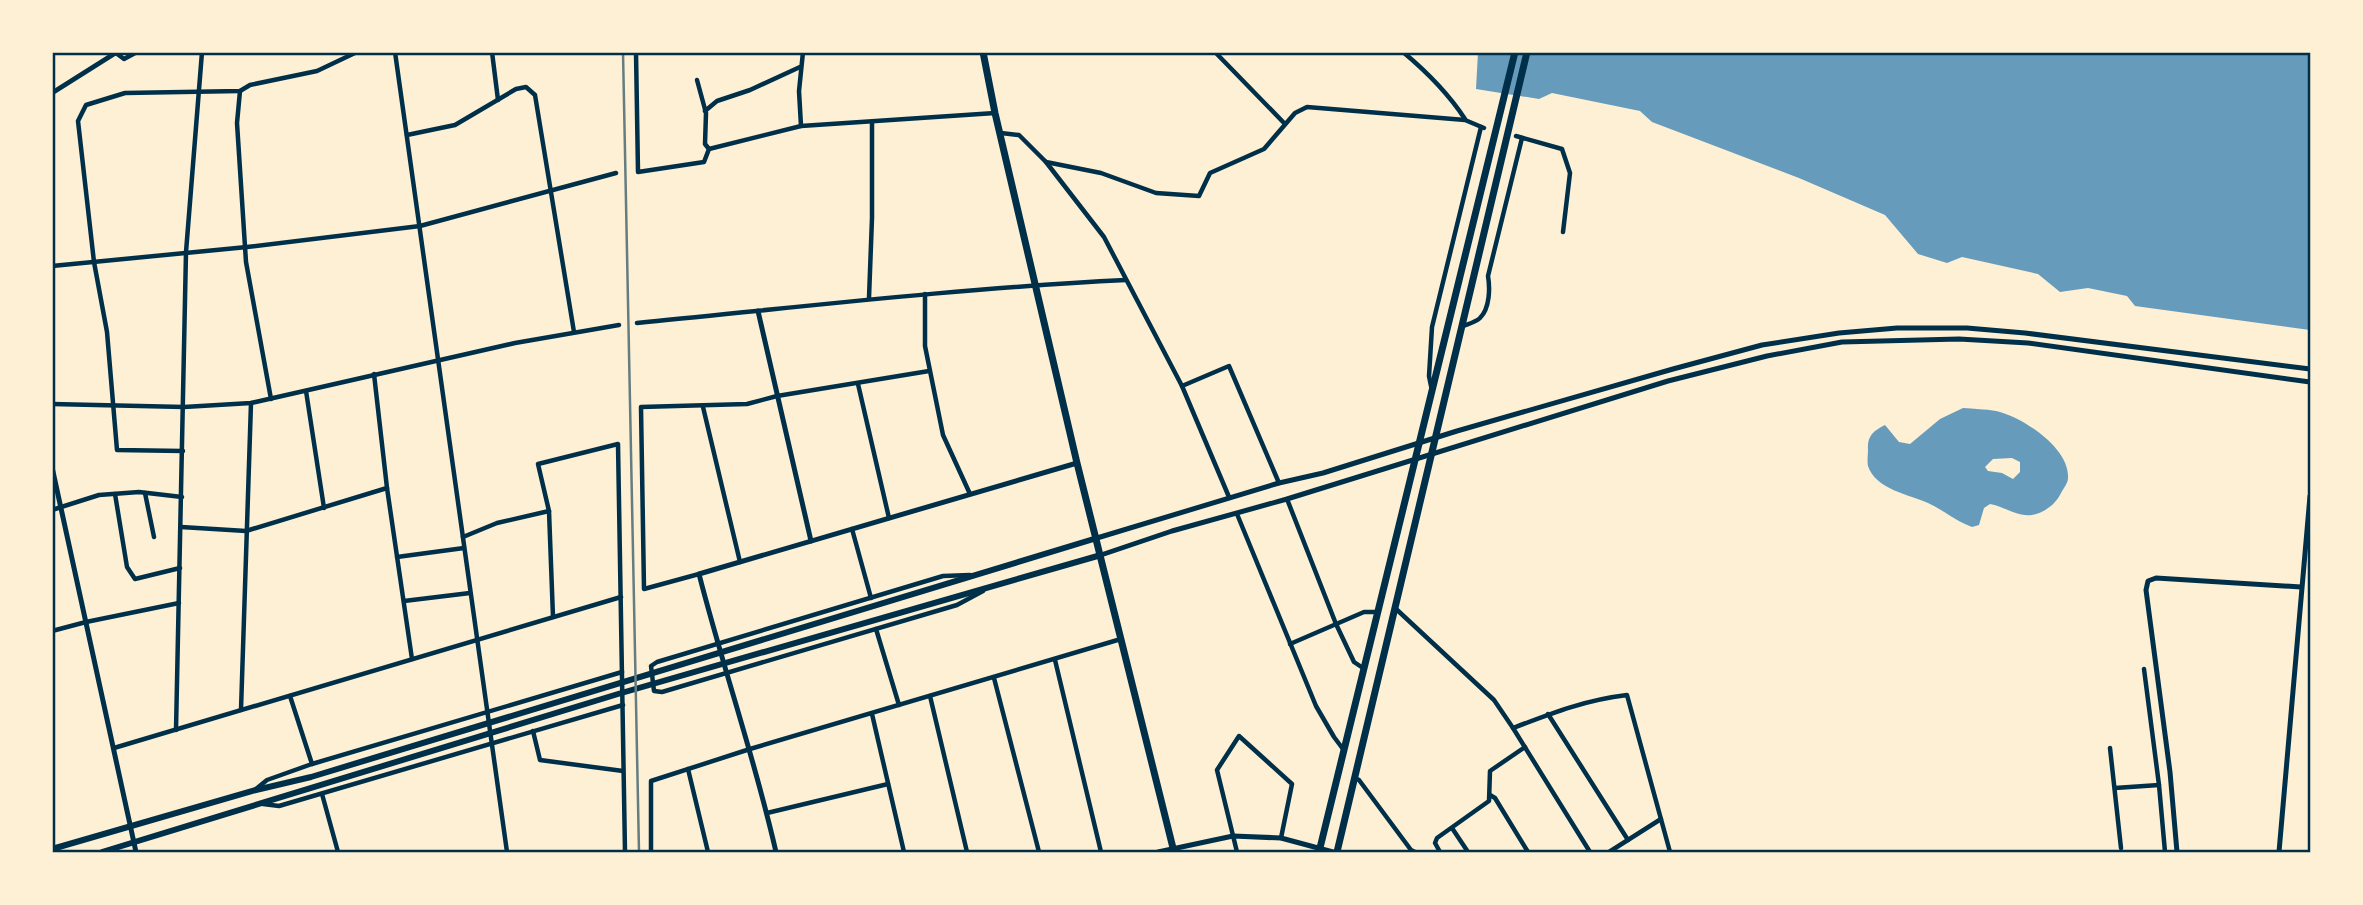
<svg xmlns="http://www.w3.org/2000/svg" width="2363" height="905" viewBox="0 0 2363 905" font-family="'Sofia Sans Condensed',sans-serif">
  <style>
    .water { fill: #669bbc; fill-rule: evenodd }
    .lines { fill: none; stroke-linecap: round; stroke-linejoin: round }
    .minor { stroke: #003049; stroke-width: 4.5 }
    .tertiary { stroke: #003049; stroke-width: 5 }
    .secondary { stroke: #003049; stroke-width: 6 }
    .trunk { stroke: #003049; stroke-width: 7 }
    .rail { stroke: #657d81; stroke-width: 2.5 }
    .neatline { fill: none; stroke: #003049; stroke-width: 2.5 }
  </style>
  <rect width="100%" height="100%" fill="#fdf0d5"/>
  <!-- water -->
  <g class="water">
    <path d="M1478 52 2310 53V330L2135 306 2127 296 2088 288 2060 292 2038 274 1962 257 1947 263 1918 254 1885 215 1799 178 1652 122 1640 111 1552 93 1539 99 1476 89Z"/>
    <path d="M1963 408C1974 409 1985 409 1996 411 2021 416 2070 448 2068 478 2068 483 2063 489 2061 493 2056 504 2044 513 2032 515 2016 517 2004 506 1990 504L1984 508 1979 525 1972 527C1956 521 1943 510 1928 503 1910 495 1875 489 1868 466 1867 462 1868 454 1868 450 1867 436 1873 431 1885 425L1899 442 1910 444 1940 419ZM2012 458 2020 462V472L2013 479 2002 473 1988 471 1985 467 1993 459Z"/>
  </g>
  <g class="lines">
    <!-- minor -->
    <g class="minor">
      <path d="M395 52 507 852"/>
      <path d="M492 52 498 100"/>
      <path d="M636 52 638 172 704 162 709 149 801 126 995 113"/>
      <path d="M1215 52 1285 124"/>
      <path d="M1403 52C1427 72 1448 93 1465 119"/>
      <path d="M116 53 124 59 137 52"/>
      <path d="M697 80 706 113 705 144 709 149"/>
      <path d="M240 91 237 123 246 262 271 399"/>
      <path d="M705 111 717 101 750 90 800 67"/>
      <path d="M801 126 799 91 803 52"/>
      <path d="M1001 133 1019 135 1046 162 1101 173 1156 193 1199 196 1210 173 1264 149 1295 113 1307 107 1465 120 1484 128"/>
      <path d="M407 135 455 125 516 89 526 87 535 95 574 332"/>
      <path d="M1516 136 1562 149 1570 173 1563 232"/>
      <path d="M1046 162 1104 237 1182 386 1229 497"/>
      <path d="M52 266 247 247 420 226 616 173"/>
      <path d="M925 294V346L943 435 970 494"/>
      <path d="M869 298 872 218V122"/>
      <path d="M637 323C800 307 962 288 1126 280"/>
      <path d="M1463 326C1468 324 1476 322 1480 318 1490 308 1490 288 1488 276L1522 138"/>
      <path d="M374 374 387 488 412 659"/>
      <path d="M858 384 889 518"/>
      <path d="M1182 386 1229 366 1279 483"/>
      <path d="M1431 386 1429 376 1432 327 1481 127"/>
      <path d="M306 391 324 508"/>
      <path d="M52 404 184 407 251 403 515 343 619 325"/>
      <path d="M703 407 740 562"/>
      <path d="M183 451 117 450 107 332 94 262 78 121 86 105 125 93 240 91 250 85 317 71 357 52"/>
      <path d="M145 493 154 537"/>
      <path d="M115 494 127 567 135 579 180 568"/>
      <path d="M1287 499 1336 624 1354 662 1363 668"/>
      <path d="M52 510 99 495 139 492 182 497"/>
      <path d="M1237 514 1316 706 1334 737 1343 749"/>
      <path d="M181 527 246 531 387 488"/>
      <path d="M852 529 871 598"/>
      <path d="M463 537 497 523 549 511"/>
      <path d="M397 557 464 548"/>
      <path d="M699 574 644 589 641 407 747 404 777 396 929 371"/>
      <path d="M970 575 943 576 657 662 651 666 654 691 662 692 957 605 983 591"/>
      <path d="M404 601 470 593"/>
      <path d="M1395 608 1494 700 1513 728 1590 852"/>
      <path d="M553 617 549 511 538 464 618 444 625 852"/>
      <path d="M876 629 899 705"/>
      <path d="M52 631 86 622 179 603"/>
      <path d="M1290 644 1364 612H1377"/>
      <path d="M1055 660 1101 852"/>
      <path d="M2144 669 2159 785 2165 852"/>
      <path d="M994 678 1039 852"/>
      <path d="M290 696 312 764"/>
      <path d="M930 696 967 852"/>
      <path d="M241 710 251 403"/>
      <path d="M872 714 904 852"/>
      <path d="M1548 714 1628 840"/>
      <path d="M1513 728C1552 713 1585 700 1627 695L1670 852"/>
      <path d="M176 730 186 252 202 52"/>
      <path d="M533 731 540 760 623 771"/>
      <path d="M114 748 621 597"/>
      <path d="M2110 748 2121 848"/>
      <path d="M688 769 708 852"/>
      <path d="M1355 778 1359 780 1411 850 1415 852"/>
      <path d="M2115 788 2159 785"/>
      <path d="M256 789 267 780 312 764 622 672"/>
      <path d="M322 794 338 852"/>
      <path d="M1490 795 1495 798 1528 852"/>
      <path d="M263 804 279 806 623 705"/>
      <path d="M767 813 888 784"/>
      <path d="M1452 828 1468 852"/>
      <path d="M651 852V781L750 749 1121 639"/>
      <path d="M1237 852 1217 770 1239 736 1292 784 1281 838"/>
      <path d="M1440 852 1435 843 1437 838 1489 801 1490 771 1525 747"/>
      <path d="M1609 852 1661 819"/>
    </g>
    <!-- tertiary -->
    <g class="tertiary">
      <path d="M52 93 117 52"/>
      <path d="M758 311 811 541"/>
      <path d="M52 467 136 852"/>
      <path d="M1097 538 1279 483 1323 473 1457 431 1673 369 1762 345 1839 333 1897 328H1967L2025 333 2310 369"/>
      <path d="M1101 555 1172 531 1287 499 1668 381 1767 356 1842 342 1959 339 2028 343 2310 382"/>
      <path d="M776 852C755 759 723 668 699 574L1077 463"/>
      <path d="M1158 852 1233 836 1281 838 1333 852"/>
      <path d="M2177 852 2170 772 2146 590 2148 581 2156 578 2301 587"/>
      <path d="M2279 852 2310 496"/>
    </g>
    <!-- secondary -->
    <g class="secondary">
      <path d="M52 849 256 790 311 777 1097 538"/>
      <path d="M102 852 618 694 1101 555"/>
    </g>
    <!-- trunk -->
    <g class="trunk">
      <path d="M983 52 995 113 1077 463 1174 852"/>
      <path d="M1319 852 1515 52"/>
      <path d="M1337 852 1527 52"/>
    </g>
    <!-- rail -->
    <path class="rail" d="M623 52 639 852"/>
  </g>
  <!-- border -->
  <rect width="2363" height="905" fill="none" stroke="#fdf0d5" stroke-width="108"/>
  <rect x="54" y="54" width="2255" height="797" class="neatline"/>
</svg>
